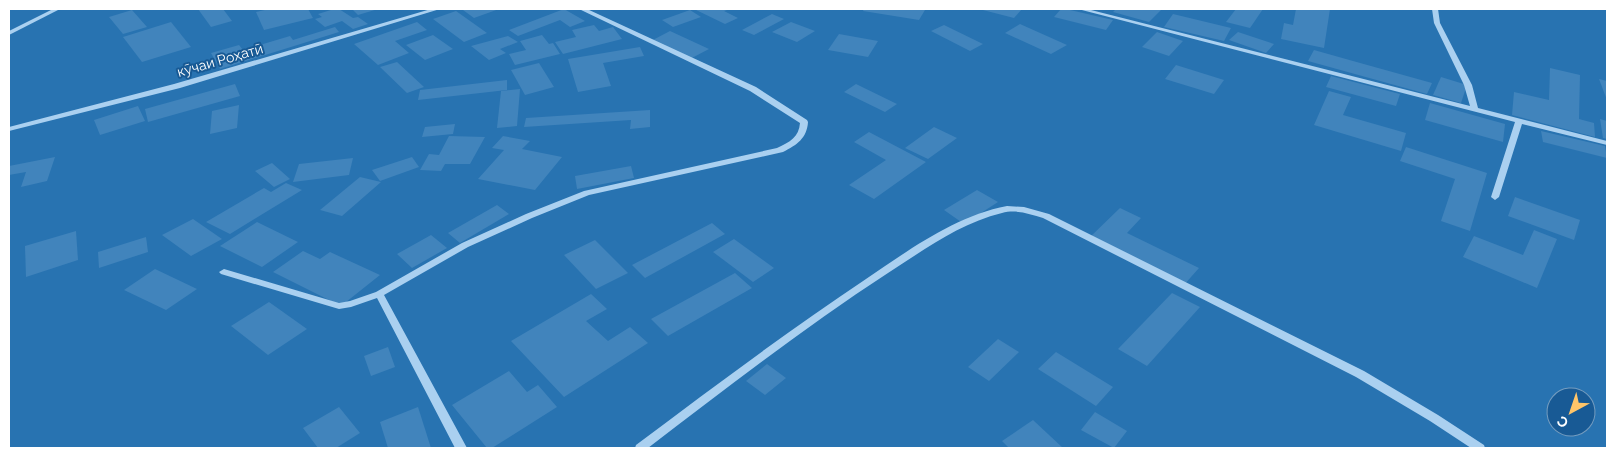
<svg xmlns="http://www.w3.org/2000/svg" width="1616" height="457" viewBox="0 0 1616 457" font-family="Raleway,sans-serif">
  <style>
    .green { fill: #2873b1; fill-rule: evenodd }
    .building { fill: #4184bc }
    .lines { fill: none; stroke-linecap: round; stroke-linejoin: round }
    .minor { fill: #aad0f0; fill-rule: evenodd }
    .labels { text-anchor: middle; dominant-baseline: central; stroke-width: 4; stroke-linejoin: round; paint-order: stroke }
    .far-street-label { font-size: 14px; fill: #fff; stroke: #185a95 }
  </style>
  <rect width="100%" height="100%" fill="#185a95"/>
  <!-- green -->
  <path class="green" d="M9 9H1607V448H9ZM1556 397H1586V427H1556Z"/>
  <!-- building -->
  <g class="building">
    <path d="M198 9H223L232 21 211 27Z"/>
    <path d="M269 9H308L313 18 264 30 256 12Z"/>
    <path d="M334 9H339L353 18 358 17 368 24 353 29 342 21 325 27 315 19 322 17 318 14Z"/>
    <path d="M352 9H378L358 15Z"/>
    <path d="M467 9H499L474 18 463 10Z"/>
    <path d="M564 9 585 21 570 27 560 20 518 36 509 30Z"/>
    <path d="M694 9H730L724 11 738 18 725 24Z"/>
    <path d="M864 9H914L925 10 919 20 863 11Z"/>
    <path d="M979 9H1022L1014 18Z"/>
    <path d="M1061 9H1066L1113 20 1106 30 1054 17Z"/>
    <path d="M1116 9H1162L1149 22 1113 12Z"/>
    <path d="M1236 9H1263L1250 28 1226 22Z"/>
    <path d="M1296 9H1330L1324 48 1281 39 1284 23 1293 25Z"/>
    <path d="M132 10 147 27 123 34 109 17Z"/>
    <path d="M690 10 701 17 673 27 662 20Z"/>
    <path d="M456 11 487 33 464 42 433 19Z"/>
    <path d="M772 14 784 19 754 35 742 30Z"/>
    <path d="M1173 14 1231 28 1224 41 1164 27Z"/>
    <path d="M171 22 191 47 142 62 123 37Z"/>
    <path d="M417 22 427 30 395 41 409 53 378 65 354 44Z"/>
    <path d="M791 22 815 31 797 42 772 32Z"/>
    <path d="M1020 24 1067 45 1051 54 1005 33Z"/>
    <path d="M594 25 599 31 613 27 622 39 563 54 555 42 576 37 572 30Z"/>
    <path d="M944 25 983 44 970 51 931 31Z"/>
    <path d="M335 27 339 32 220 69 211 53 239 45 243 50 290 36 293 40Z"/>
    <path d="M670 31 709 49 688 60 649 42Z"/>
    <path d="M1157 32 1183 41 1169 56 1142 47Z"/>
    <path d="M1238 32 1274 44 1266 53 1229 40Z"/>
    <path d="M839 34 878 41 868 57 828 50Z"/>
    <path d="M433 35 453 49 425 60 406 45Z"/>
    <path d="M542 35 549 44 553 43 560 54 515 65 509 54 526 50 520 41Z"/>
    <path d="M508 36 518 42 500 49 506 53 489 60 471 46Z"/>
    <path d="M640 47 644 56 603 63 611 86 578 92 568 59Z"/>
    <path d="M1314 50 1353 61 1432 83 1427 94 1308 61Z"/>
    <path d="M397 62 424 87 407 93 380 67Z"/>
    <path d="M539 63 554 87 525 95 511 70Z"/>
    <path d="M1176 65 1224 80 1214 94 1165 79Z"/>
    <path d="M1550 68 1580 75 1579 119 1594 123 1595 137 1512 115 1514 92 1549 100Z"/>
    <path d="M1331 76 1400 94 1396 106 1326 87Z"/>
    <path d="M1441 77 1467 85 1461 103 1433 95Z"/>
    <path d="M1599 79 1607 81V100Z"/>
    <path d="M507 80V90L418 100 420 90Z"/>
    <path d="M235 84 240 96 148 122 145 109Z"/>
    <path d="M856 84 897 104 885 112 844 92Z"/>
    <path d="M520 89 517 126 497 128 501 91Z"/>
    <path d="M1329 91 1351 97 1343 115 1406 133 1401 151 1314 125Z"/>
    <path d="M1430 103 1505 124 1503 142 1425 120Z"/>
    <path d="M239 105 237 128 210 134 212 111Z"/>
    <path d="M138 106 145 121 100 135 94 120Z"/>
    <path d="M650 110V127L630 129 631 120 524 127 526 118Z"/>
    <path d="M1600 119 1607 121V139L1603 138Z"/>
    <path d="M455 124 453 134 422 137 425 127Z"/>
    <path d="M934 127 957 138 928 159 905 148Z"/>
    <path d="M1541 131 1605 146 1607 158 1543 142Z"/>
    <path d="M869 132 926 162 874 199 849 185 886 160 854 142Z"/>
    <path d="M449 136 485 137 470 164H445L441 171 420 170 429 154 439 155Z"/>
    <path d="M503 136 530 141 522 149 562 157 535 190 478 179 504 150 492 148Z"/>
    <path d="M1406 147 1487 173 1470 231 1441 221 1455 179 1400 161Z"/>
    <path d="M55 157 47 181 21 187 26 172 9 175V166Z"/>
    <path d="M412 157 419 167 380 181 372 170Z"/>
    <path d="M353 158 349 175 293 182 299 164Z"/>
    <path d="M272 163 290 179 274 187 255 171Z"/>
    <path d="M631 166 634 178 577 189 575 176Z"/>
    <path d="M360 177 381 182 342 216 320 210Z"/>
    <path d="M286 183 302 190 230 234 206 222 264 188 271 192Z"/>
    <path d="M977 190 998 202 964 224 944 210Z"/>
    <path d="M1515 197 1580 220 1574 240 1508 216Z"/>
    <path d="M497 205 509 214 460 243 448 233Z"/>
    <path d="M1120 208 1141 218 1127 233 1199 268 1183 286 1088 239Z"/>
    <path d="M193 219 222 239 191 256 162 235Z"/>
    <path d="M257 222 298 242 262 267 220 246Z"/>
    <path d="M712 223 725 234 645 278 632 265Z"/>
    <path d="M1534 230 1557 239 1537 288 1463 257 1474 236 1523 255Z"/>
    <path d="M76 231 78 260 26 277 25 246Z"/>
    <path d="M431 235 447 248 412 268 397 254Z"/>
    <path d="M146 237 148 252 99 268 98 252Z"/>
    <path d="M734 239 774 268 753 282 713 252Z"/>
    <path d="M595 240 628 273 596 289 564 255Z"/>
    <path d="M303 251 320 259 330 252 380 275 341 306 273 272Z"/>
    <path d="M155 269 197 289 166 310 124 290Z"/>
    <path d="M735 273 752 288 668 336 651 319Z"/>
    <path d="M1172 293 1200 307 1147 366 1118 349Z"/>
    <path d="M591 294 607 309 586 321 608 341 630 327 648 343 564 397 511 341Z"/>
    <path d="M269 302 307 329 268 355 231 326Z"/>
    <path d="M998 339 1019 352 989 381 968 367Z"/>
    <path d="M388 347 395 367 371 376 364 356Z"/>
    <path d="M1056 352 1113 387 1096 406 1038 369Z"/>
    <path d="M767 364 786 378 765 395 746 381Z"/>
    <path d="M509 371 527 392 538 385 557 407 492 448H487L452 405Z"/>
    <path d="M339 407 360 433 336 448H318L303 428Z"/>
    <path d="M418 407 431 448H388L380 422Z"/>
    <path d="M1095 412 1127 431 1114 448 1081 430Z"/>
    <path d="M1033 420 1063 448H1009L1002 441Z"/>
  </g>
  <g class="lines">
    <!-- minor -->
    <g class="minor">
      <path d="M53 9H60L9 35V31Z"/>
      <path d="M431 9H440L180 88 9 131V127L174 84Z"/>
      <path d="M579 9H587L756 87 807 120 808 122C807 138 797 145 783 152L589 195 532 218 468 247 384 295 467 448H455L377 298 351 307 339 309 221 274 219 272 224 269 339 303 350 301 376 292 462 243 526 214 584 191 777 148C790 142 799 137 800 123L750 91Z"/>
      <path d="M1078 9H1087L1470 106 1464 85 1434 23 1432 9H1438L1440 23 1472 85 1478 108 1607 141V145L1522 124 1499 197 1495 200 1491 197 1515 122Z"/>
      <path d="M1007 206 1024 207 1049 214 1364 371 1438 415 1484 445 1485 448H1471L1430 421 1356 377 1043 218C1030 214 1016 209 1002 213 960 223 924 250 888 273 805 327 727 388 648 448H635L636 445C712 388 788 331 866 279 909 250 955 216 1007 206Z"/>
    </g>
  </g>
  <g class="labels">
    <!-- far-street labels -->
    <g class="far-street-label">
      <text transform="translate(220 60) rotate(-16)">кӯчаи Роҳатӣ</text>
    </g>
  </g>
  <!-- border -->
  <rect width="1616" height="457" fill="none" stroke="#ffffff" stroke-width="20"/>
  <!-- north arrow -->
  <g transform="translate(1571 412) rotate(220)"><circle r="24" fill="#185a95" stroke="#749cbf"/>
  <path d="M0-4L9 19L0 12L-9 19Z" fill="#ffc569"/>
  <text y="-8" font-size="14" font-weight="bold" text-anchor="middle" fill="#ffffff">С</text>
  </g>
</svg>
